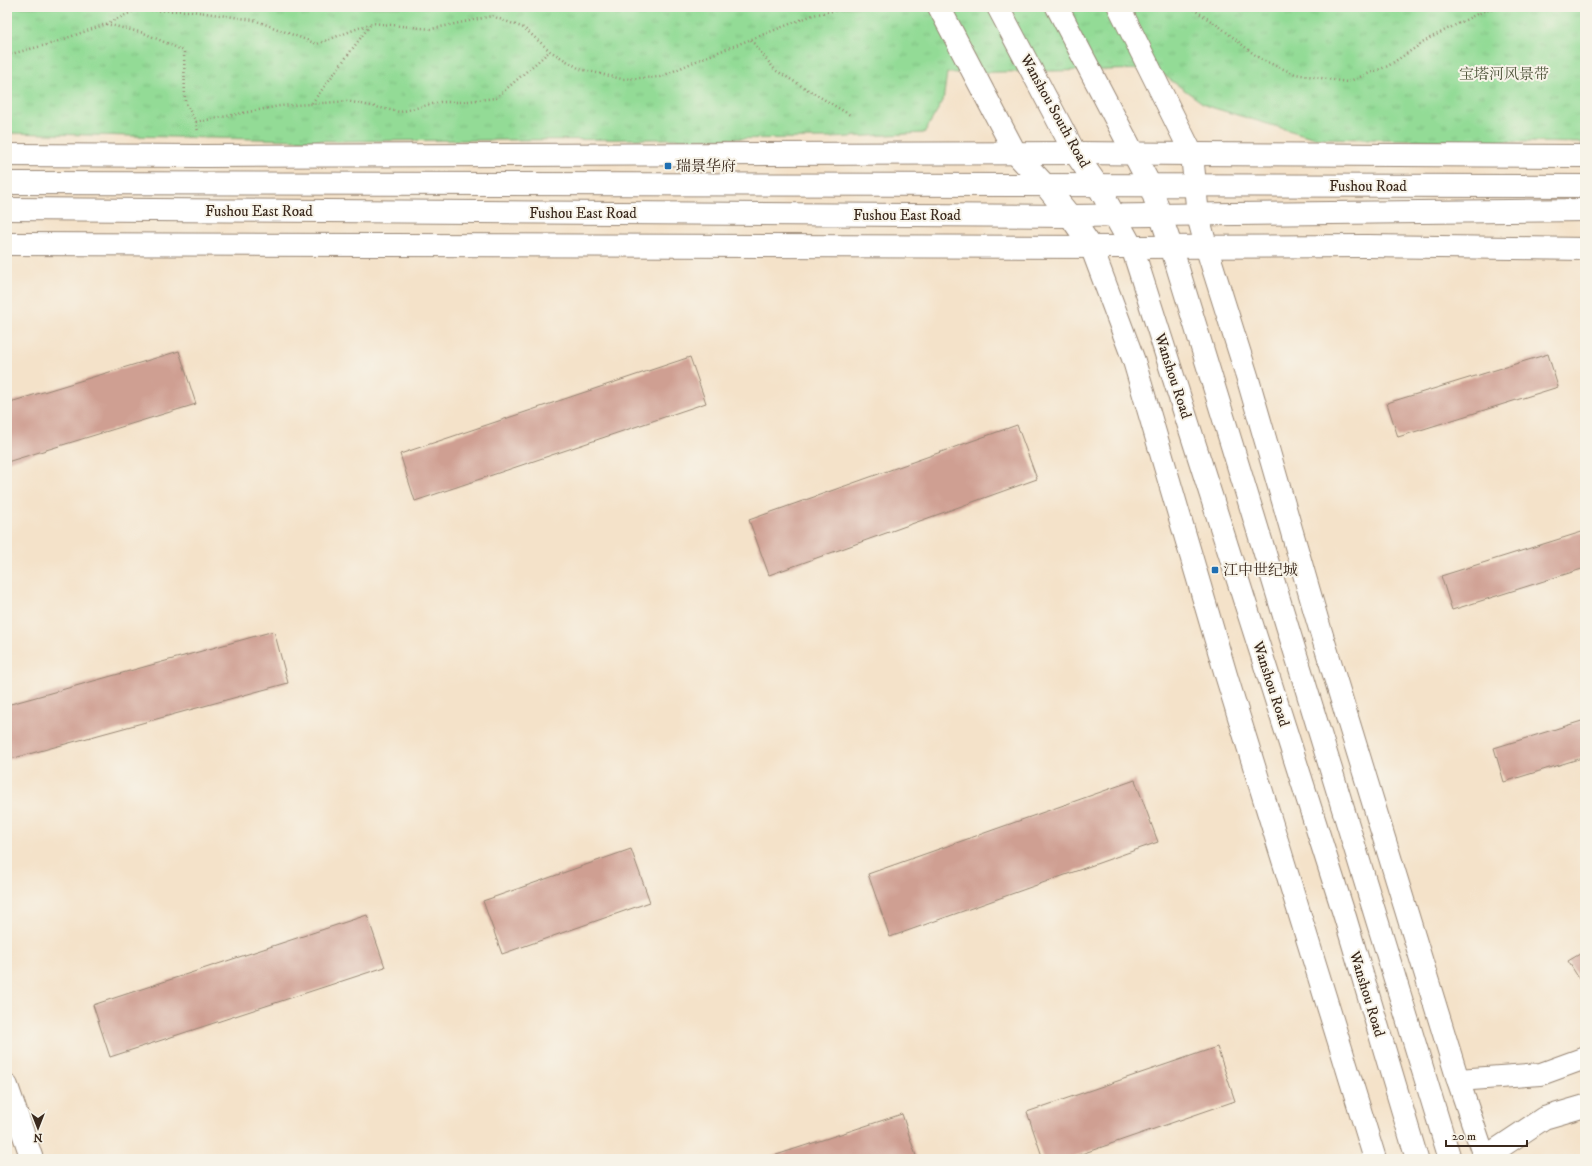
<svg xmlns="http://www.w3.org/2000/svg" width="1592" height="1166" viewBox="0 0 1592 1166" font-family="'IM FELL DW Pica','Noto Serif SC',serif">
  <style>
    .park { fill: url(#park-tufts); stroke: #67825a }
    .building { fill: #cf9f92 }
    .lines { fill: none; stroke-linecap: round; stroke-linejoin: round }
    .minor-casing { stroke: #988674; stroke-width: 24 }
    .major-casing { stroke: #988674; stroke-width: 24 }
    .path { stroke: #988674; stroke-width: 2.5; stroke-dasharray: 1 3; stroke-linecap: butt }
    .minor { stroke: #fff; stroke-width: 22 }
    .major { stroke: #fff; stroke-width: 22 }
    .poi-dot { fill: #1f6fb2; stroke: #f7f3e8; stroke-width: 1.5 }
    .labels { text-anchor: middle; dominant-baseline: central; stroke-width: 4; stroke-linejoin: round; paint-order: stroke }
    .park-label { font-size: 15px; fill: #51563c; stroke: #f7f3e8 }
    .street-label { font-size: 15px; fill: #3b2a1e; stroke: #f7f3e8 }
    .poi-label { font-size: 15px; fill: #3b2a1e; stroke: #f7f3e8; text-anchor: start }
  </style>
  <defs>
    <pattern id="park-tufts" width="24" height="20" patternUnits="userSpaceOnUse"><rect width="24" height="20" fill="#93db96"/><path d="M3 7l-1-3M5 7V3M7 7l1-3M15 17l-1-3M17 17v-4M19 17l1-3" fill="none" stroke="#80bc81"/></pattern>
  </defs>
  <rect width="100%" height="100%" fill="#f7f3e8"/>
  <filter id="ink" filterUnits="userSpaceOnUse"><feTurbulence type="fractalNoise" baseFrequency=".025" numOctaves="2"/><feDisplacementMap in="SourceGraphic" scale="8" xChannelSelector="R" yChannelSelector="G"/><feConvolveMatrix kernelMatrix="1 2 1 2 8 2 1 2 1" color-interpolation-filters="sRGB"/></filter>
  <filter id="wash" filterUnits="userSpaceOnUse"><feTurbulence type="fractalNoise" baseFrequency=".012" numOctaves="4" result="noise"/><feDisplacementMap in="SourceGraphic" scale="16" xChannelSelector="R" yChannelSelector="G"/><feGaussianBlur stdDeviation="0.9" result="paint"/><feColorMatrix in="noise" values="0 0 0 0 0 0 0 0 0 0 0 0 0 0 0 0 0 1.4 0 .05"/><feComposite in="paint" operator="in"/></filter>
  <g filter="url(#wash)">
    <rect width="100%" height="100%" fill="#f4e2c9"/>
    <!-- park -->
    <path class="park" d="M7 7H1585V143L1315 138 1207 106 1155 69 947 73 943 101 924 133 830 138 338 141 7 133Z"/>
    <g id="blocks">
      <!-- building -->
      <g class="building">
        <path d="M179 351 196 404 7 462V403Z"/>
        <path d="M1548 354 1558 387 1398 437 1387 403Z"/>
        <path d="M690 357 706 403 415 501 400 454Z"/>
        <path d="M1017 425 1037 479 769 575 749 520Z"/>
        <path d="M1585 531V568L1452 610 1441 576Z"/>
        <path d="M274 631 288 683 7 760V705Z"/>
        <path d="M1585 720V757L1504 782 1494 748Z"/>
        <path d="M1135 780 1158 842 890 937 868 874Z"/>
        <path d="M631 849 650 902 502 954 483 901Z"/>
        <path d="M367 915 385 967 110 1057 93 1005Z"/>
        <path d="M1585 951V988L1568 961Z"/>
        <path d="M1217 1047 1235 1101 1067 1159H1043L1027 1112Z"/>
        <path d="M902 1114 917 1159H764Z"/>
      </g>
    </g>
  </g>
  <g filter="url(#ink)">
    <use href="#blocks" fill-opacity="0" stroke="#988674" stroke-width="1"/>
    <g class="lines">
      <defs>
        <g id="minor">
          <path d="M939 7 1016 154 1045 185 1070 216 1091 246 1134 361 1226 675 1375 1159"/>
          <path d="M1119 7 1192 154 1198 216 1206 246 1247 376 1317 619 1458 1080 1485 1159"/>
          <path d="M7 155 203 156 1075 153 1192 154 1585 156"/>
          <path d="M7 244 1132 247 1367 246 1585 249"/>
          <path d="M1458 1080 1541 1074 1585 1058"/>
          <path d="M7 1086 32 1159"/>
          <path d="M1484 1158 1544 1118 1585 1106"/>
        </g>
        <g id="major">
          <path d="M998 7 1075 153 1098 186 1132 247 1345 917 1417 1159"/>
          <path d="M1057 7 1150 185 1171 246 1450 1159"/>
          <path d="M7 183 1585 186"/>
          <path d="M7 209 1070 216 1585 210"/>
        </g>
      </defs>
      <!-- minor casing -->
      <use href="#minor" class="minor-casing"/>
      <!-- major casing -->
      <use href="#major" class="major-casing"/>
      <!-- path -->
      <g class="path">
        <path d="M1190 7 1220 27 1260 59 1295 74 1347 82 1388 66 1430 38 1477 14 1497 7"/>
        <path d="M106 24 144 33 184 51 185 102 196 122 198 132"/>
        <path d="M751 40 775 70 850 115"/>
        <path d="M7 55 50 44 106 24 136 10 192 11 254 20 317 44 372 23 431 29 492 16 524 28 550 51 580 69 622 79 660 77 703 58 813 15 851 7"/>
        <path d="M312 103 371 24"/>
        <path d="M196 122 280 106 311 104 347 101 400 112 440 102H459L496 98 550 51"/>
      </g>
      <!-- minor -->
      <use href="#minor" class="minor"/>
      <!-- major -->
      <use href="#major" class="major"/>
    </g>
  </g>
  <!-- markers -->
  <g class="poi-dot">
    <rect x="664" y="162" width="8" height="8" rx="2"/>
    <rect x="1211" y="566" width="8" height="8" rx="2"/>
  </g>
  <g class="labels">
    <!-- park labels -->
    <g class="park-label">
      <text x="1504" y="74">宝塔河风景带</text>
    </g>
    <!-- street labels -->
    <g class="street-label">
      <text transform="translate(1055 111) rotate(61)">Wanshou South Road</text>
      <text x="1368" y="186">Fushou Road</text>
      <text x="259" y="211">Fushou East Road</text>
      <text x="583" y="213">Fushou East Road</text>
      <text x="907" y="215">Fushou East Road</text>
      <text transform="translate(1173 376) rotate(72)">Wanshou Road</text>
      <text transform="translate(1271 684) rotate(72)">Wanshou Road</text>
      <text transform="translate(1367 994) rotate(73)">Wanshou Road</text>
    </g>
    <!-- poi labels -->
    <g class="poi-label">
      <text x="676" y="166">瑞景华府</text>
      <text x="1223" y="570">江中世纪城</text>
    </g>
  </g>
  <!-- margin -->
  <rect width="1592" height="1166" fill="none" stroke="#f7f3e8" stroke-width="24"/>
  <!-- north arrow -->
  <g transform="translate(38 1128) rotate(180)" stroke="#f7f3e8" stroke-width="3" paint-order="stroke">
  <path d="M0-3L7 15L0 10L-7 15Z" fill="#3b2a1e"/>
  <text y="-6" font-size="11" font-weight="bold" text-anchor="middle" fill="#3b2a1e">N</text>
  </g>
  <!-- scale -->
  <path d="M1446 1140v6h81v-6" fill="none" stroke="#3b2a1e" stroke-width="2"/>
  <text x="1452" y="1140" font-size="12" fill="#3b2a1e" stroke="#f7f3e8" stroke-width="3" paint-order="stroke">20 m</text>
</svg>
